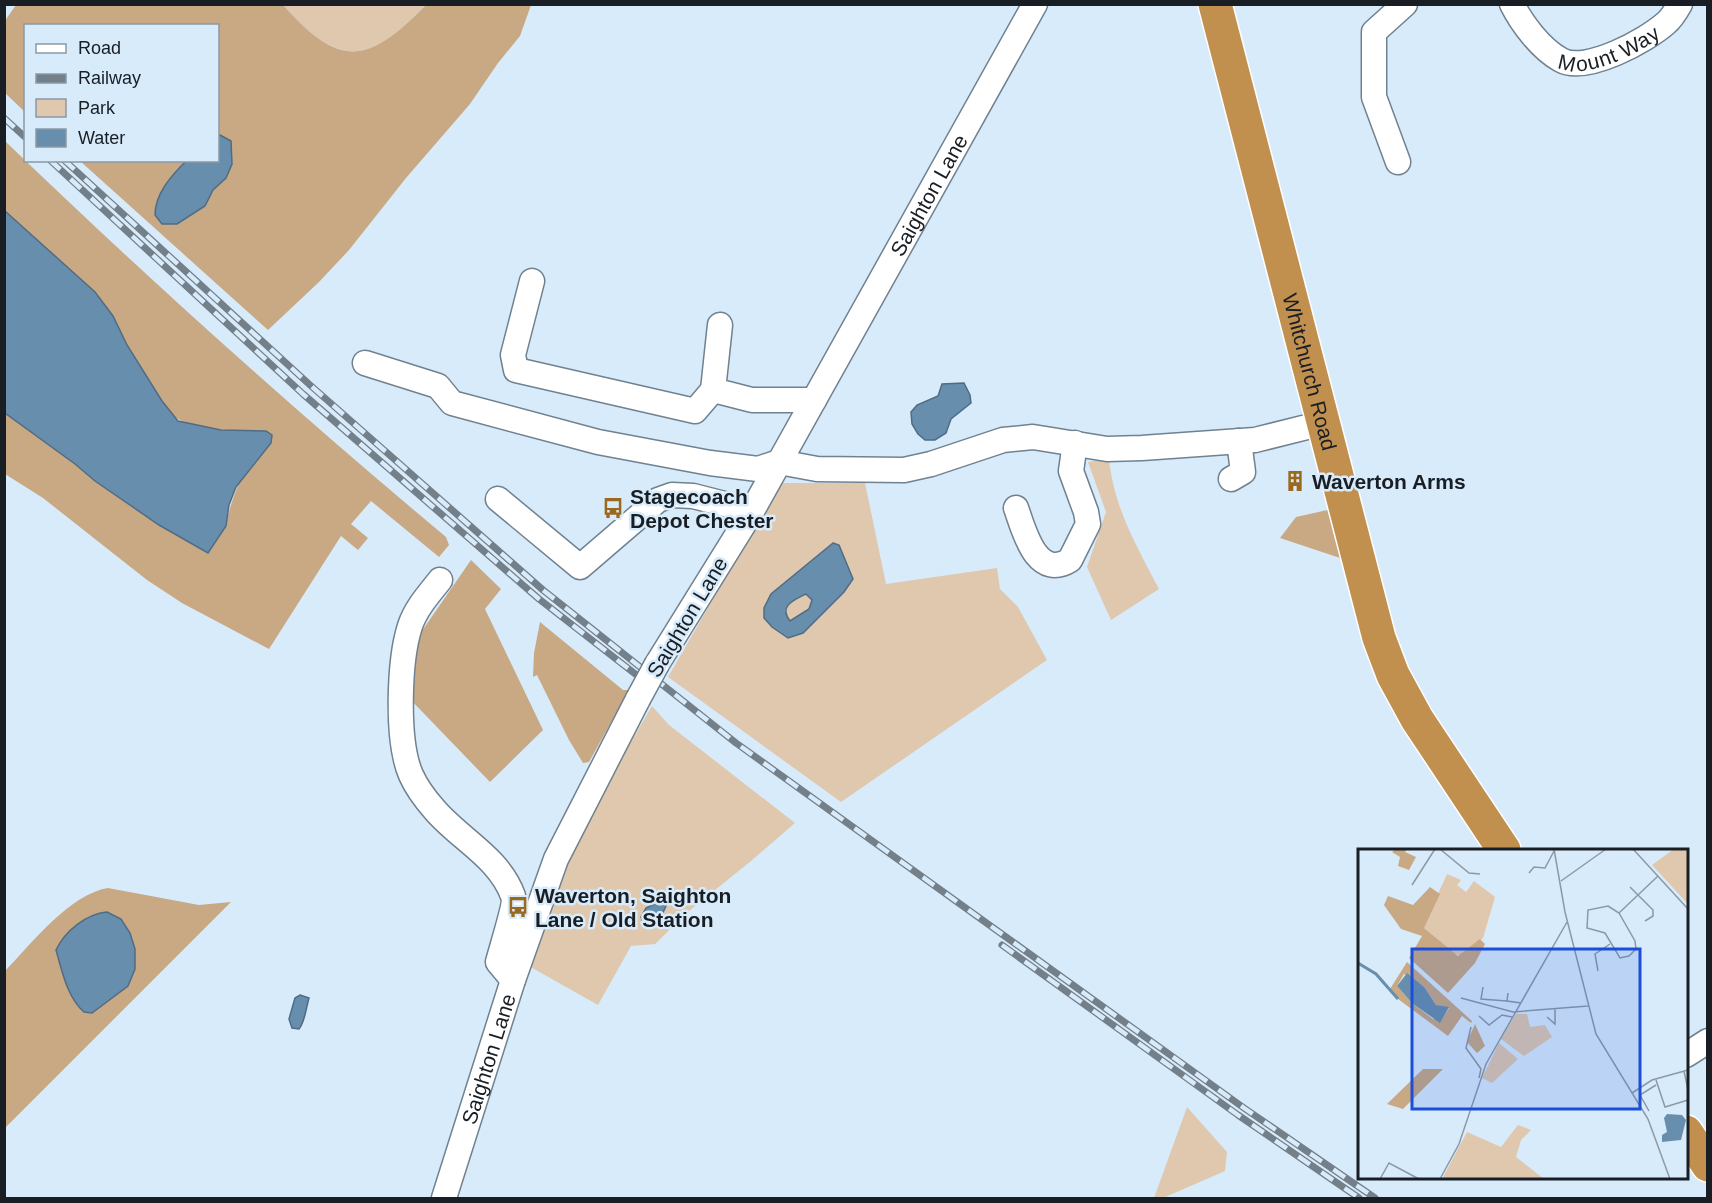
<svg xmlns="http://www.w3.org/2000/svg" width="1712" height="1203" viewBox="0 0 1712 1203" font-family="Arial,sans-serif">
  <style>
    .green { fill: #dfc8ad }
    .forest { fill: #c8a983 }
    .water { fill: #688ead; stroke: #506c84; stroke-width: 1.5; fill-rule: evenodd }
    .lines { fill: none; stroke-linecap: round; stroke-linejoin: round }
    .minor-casing { stroke: #70818f; stroke-width: 27 }
    .highway-casing { stroke: #fff; stroke-width: 36 }
    .minor { stroke: #fff; stroke-width: 24 }
    .highway { stroke: #c1904e; stroke-width: 33 }
    .rail-casing { stroke: #737f89; stroke-width: 7 }
    .rail { stroke: #d8ebfb; stroke-width: 4.5; stroke-dasharray: 14; stroke-linecap: butt }
    .minor-bridge-casing { stroke: #70818f; stroke-width: 27; stroke-linecap: butt }
    .minor-bridge { stroke: #fff; stroke-width: 24 }
    .labels { text-anchor: middle; dominant-baseline: central; stroke-width: 5; stroke-linejoin: round; paint-order: stroke }
    .street-label { font-size: 21px; fill: #181e24; stroke: #d8ebfb }
    .poi-label { font-size: 21px; font-weight: bold; fill: #181e24; stroke: #d8ebfb; text-anchor: start }
    .inset-river { fill: none; stroke: #688ead; stroke-width: 3 }
    .inset-road { fill: none; stroke: #8b99a5; stroke-width: 1.5 }
    .view { fill: #1d4ed8; fill-opacity: 0.15; stroke: #1d4ed8; stroke-width: 3 }
    .inset-edge { fill: none; stroke: #181e24; stroke-width: 3 }
  </style>
  <rect width="100%" height="100%" fill="#d8ebfb"/>
  <!-- green -->
  <g class="green">
    <path d="M283 5H426C368 64 341 70 283 5Z"/>
    <path d="M1109 459C1114 508 1137 547 1159 589L1111 620 1087 567 1106 512 1088 462Z"/>
    <path d="M780 483H865L886 584 997 568 1000 589 1018 607 1047 660 841 802 668 677Z"/>
    <path d="M652 706 669 725 795 823 751 861 689 911 655 944 631 946 598 1005 527 965 559 873 584 822Z"/>
    <path d="M1187 1107 1227 1152 1225 1171 1163 1198H1154Z"/>
  </g>
  <!-- forest -->
  <g class="forest">
    <path d="M16 5H283C341 70 368 64 426 5H531L520 36 498 63 470 104 406 178 349 250 319 282 268 330 80 161H186C171 176 155 194 155 215L177 224 205 206 213 190 226 178 232 149 220 135 218 136V26H26L25 112 5 93 4 22Z"/>
    <path d="M5 141C147 278 294 410 446 537L449 545 439 557 371 501 351 524 368 538 358 550 341 536 269 649 182 603 147 580 43 498 5 474V413L75 464 95 481 159 525 226 526C232 490 249 463 266 431 239 430 190 433 170 413L126 345 113 316 95 292 5 211Z"/>
    <path d="M1332 509 1340 558 1280 538 1296 517Z"/>
    <path d="M471 560 501 589 485 609 543 730 490 782 407 696 415 641Z"/>
    <path d="M540 622 623 690H629L589 762 583 763 569 740 537 675 533 677 534 653Z"/>
    <path d="M108 888 199 905 231 902 5 1128V971C32 943 70 894 108 888Z"/>
  </g>
  <!-- water -->
  <g class="water">
    <path d="M220 135 231 141 232 164 226 178 213 190 205 206 177 224H162L155 215C155 194 171 176 186 161L218 160V136Z"/>
    <path d="M5 211 95 292 113 316 127 345 162 401 178 421 221 430 266 431 272 435 271 443 236 487 229 505 226 526 208 553 159 525 95 481 75 464 5 413Z"/>
    <path d="M964 383 970 395 971 403 951 419 946 433 935 440H925L918 434 912 424 911 412 917 405 938 396 942 384Z"/>
    <path d="M833 543 839 545 853 579 844 592 803 633 788 638 772 627 764 618V608L771 594ZM806 594 812 600 809 609 790 621C778 606 794 600 806 594Z"/>
    <path d="M663 892 668 894C668 908 659 923 645 927L641 917 646 908 658 902V895Z"/>
    <path d="M107 912 121 919 130 933 135 949V969L128 986 92 1013 84 1012C67 997 62 971 56 950 65 931 86 914 107 912Z"/>
    <path d="M300 995 309 998C306 1008 305 1022 299 1029L292 1028 289 1019 295 998Z"/>
  </g>
  <g class="lines">
    <defs>
      <g id="minor">
        <path id="s1" d="M1512 4C1522 24 1541 49 1561 60 1586 74 1647 40 1666 23 1672 18 1676 11 1680 4"/>
        <path d="M1398 162 1374 97V32L1405 4"/>
        <path d="M532 281 513 355 516 370 695 411 713 390"/>
        <path d="M720 325 713 390 752 400H814"/>
        <path d="M365 363 438 386 452 403 598 442 710 463 758 469 779 462 817 469 904 470 931 464 1003 440 1033 437 1107 449 1142 448 1255 440 1323 423"/>
        <path d="M1231 479 1243 472 1239 441"/>
        <path d="M498 499 580 567 658 500 672 495 693 496 752 511"/>
        <path d="M1016 508C1024 530 1036 581 1070 560L1088 524 1086 512 1071 471 1075 443"/>
        <path d="M440 580C429 594 416 608 410 626 399 660 396 741 411 775 416 786 426 800 434 809 459 839 499 857 513 896 516 904 501 950 498 962L513 980"/>
        <path id="s2" d="M657 664 752 511 1035 4"/>
        <path d="M1686 1055 1708 1041"/>
        <path id="s3" d="M444 1198 513 980 556 859 638 699"/>
      </g>
      <g id="highway">
        <path id="s4" d="M1215 4 1379 638 1393 675 1417 719 1504 850"/>
        <path d="M1686 1132 1708 1165"/>
      </g>
    </defs>
    <!-- minor casing -->
    <use href="#minor" class="minor-casing"/>
    <!-- highway casing -->
    <use href="#highway" class="highway-casing"/>
    <!-- minor -->
    <use href="#minor" class="minor"/>
    <!-- highway -->
    <use href="#highway" class="highway"/>
    <defs>
      <g id="rail">
        <path d="M4 118 26 138"/>
        <path d="M50 160 303 394 539 599 652 687"/>
        <path d="M64 160 310 385 543 590 736 743 1244 1108 1375 1198"/>
        <path d="M1002 945 1238 1115 1359 1198"/>
      </g>
    </defs>
    <!-- rail casing -->
    <use href="#rail" class="rail-casing"/>
    <!-- rail -->
    <use href="#rail" class="rail"/>
    <defs>
      <path id="minor-bridge" d="M638 699 657 664"/>
    </defs>
    <!-- minor-bridge casing -->
    <use href="#minor-bridge" class="minor-bridge-casing"/>
    <!-- minor-bridge -->
    <use href="#minor-bridge" class="minor-bridge"/>
  </g>
  <!-- icons -->
  <defs>
    <symbol id="building-bare" viewBox="-9 -9 18 18"><path d="M-4-6H4V6H1V3H-1V6H-4ZM-2.5-4.3h1.7v1.8h-1.7ZM.8-4.3h1.7v1.8H.8ZM-2.5-1h1.7V.8h-1.7ZM.8-1h1.7V.8H.8Z" fill="#9b691e" stroke="#d8ebfb" stroke-width="2.5" paint-order="stroke"/></symbol>
    <symbol id="bus-bare" viewBox="-9 -9 18 18"><path d="M-5-6H5V4H4V6H2V4H-2V6H-4V4H-5ZM-3.5-4V0h7V-4ZM-3.5 1.2v1.5H-2V1.2ZM2 1.2v1.5H3.5V1.2Z" fill="#9b691e" stroke="#d8ebfb" stroke-width="2.5" paint-order="stroke"/></symbol>
  </defs>
  <g fill-rule="evenodd">
    <use href="#building-bare" x="1280" y="466" width="30" height="30"/>
    <use href="#bus-bare" x="598" y="493" width="30" height="30"/>
    <use href="#bus-bare" x="503" y="892" width="30" height="30"/>
  </g>
  <g class="labels">
    <!-- street labels -->
    <g class="street-label">
      <text stroke="none"><textPath href="#s1" startOffset="126">Mount Way</textPath></text>
      <text stroke="none"><textPath href="#s2" startOffset="542">Saighton Lane</textPath></text>
      <text stroke="none"><textPath href="#s4" startOffset="380">Whitchurch Road</textPath></text>
      <text transform="translate(687 617) rotate(-59)">Saighton Lane</text>
      <text stroke="none"><textPath href="#s3" startOffset="146">Saighton Lane</textPath></text>
    </g>
    <!-- poi labels -->
    <g class="poi-label">
      <text x="1312" y="481">Waverton Arms</text>
      <text x="630" y="496">Stagecoach<tspan x="630" dy="24">Depot Chester</tspan></text>
      <text x="535" y="895">Waverton, Saighton<tspan x="535" dy="24">Lane / Old Station</tspan></text>
    </g>
  </g>
  <!-- overview -->
  <g transform="translate(1358 849)">
    <rect width="330" height="330" fill="#d8ebfb"/>
    <path d="M316 0H330V55L294 16ZM89 25 103 31 99 36 108 43 116 32 137 48 125 89 104 107 95 104 65 78ZM158 165H169L172 178 187 176 194 188 166 207 143 190ZM141 194 160 210 134 234 124 229ZM160 276 173 281 163 291 158 308 186 330H84L109 283 143 298Z" fill="#dfc8ad"/>
    <path d="M37 0H49L47 3 58 8 51 21 40 17 42 8 34 3ZM72 38 82 45 66 79 100 107 122 90 127 95 117 114 90 144 51 109 64 87 43 80 26 56 30 47 55 56ZM49 113 114 172 113 174 104 167 90 187 40 150 32 140ZM46 125 67 139 78 156 91 159 84 170H75L54 154 39 137ZM117 175 127 197 119 204 109 193ZM65 220H85L45 260 29 255Z" fill="#c8a983" fill-rule="evenodd"/>
    <path d="M49 124 67 139 78 156 91 158 82 174 54 154 39 137ZM309 265 324 266 328 271 323 291 304 293V286L309 283 306 269Z" fill="#688ead"/>
    <path class="inset-river" d="M0 114 18 125 40 150"/>
    <path class="inset-road" d="M82 0 111 24 122 25M196 0 207 63 238 185 290 270 312 330M275 0 330 60M171 24 176 18 187 19 196 2M203 32 248 0M54 36 77 0M272 38 295 61V67L287 72M250 57 261 64 277 92 278 100 271 107 262 109 247 84 229 79 230 61ZM261 64 300 27M240 122 237 105 252 95M125 138 123 150 149 152M150 144 149 152 163 154M103 149 155 163 230 157M121 167 131 176 144 166 154 168M189 168 197 175V159M113 178 108 199 123 220 121 229M326 222 330 241M298 231 307 258 330 251M274 244 294 231 330 221M291 262 282 246 298 236M22 330 31 314 61 330M82 330 101 295 128 215 209 73"/>
    <path class="view" d="M54 100H282V260H54Z"/>
    <rect width="330" height="330" class="inset-edge"/>
  </g>
  <!-- border -->
  <rect width="1712" height="1203" fill="none" stroke="#181e24" stroke-width="12"/>
  <!-- legend -->
  <rect x="24" y="24" width="195" height="138" fill="#d8ebfb" stroke="#8b99a5" stroke-width="1.5"/>
  <rect x="36" y="44" width="30" height="9" fill="#ffffff" stroke="#8b99a5" stroke-width="1.5"/>
  <text x="78" y="54" font-size="18" fill="#181e24">Road</text>
  <rect x="36" y="74" width="30" height="9" fill="#737f89" stroke="#8b99a5" stroke-width="1.5"/>
  <text x="78" y="84" font-size="18" fill="#181e24">Railway</text>
  <rect x="36" y="99" width="30" height="18" fill="#dfc8ad" stroke="#8b99a5" stroke-width="1.5"/>
  <text x="78" y="114" font-size="18" fill="#181e24">Park</text>
  <rect x="36" y="129" width="30" height="18" fill="#688ead" stroke="#8b99a5" stroke-width="1.5"/>
  <text x="78" y="144" font-size="18" fill="#181e24">Water</text>
</svg>
